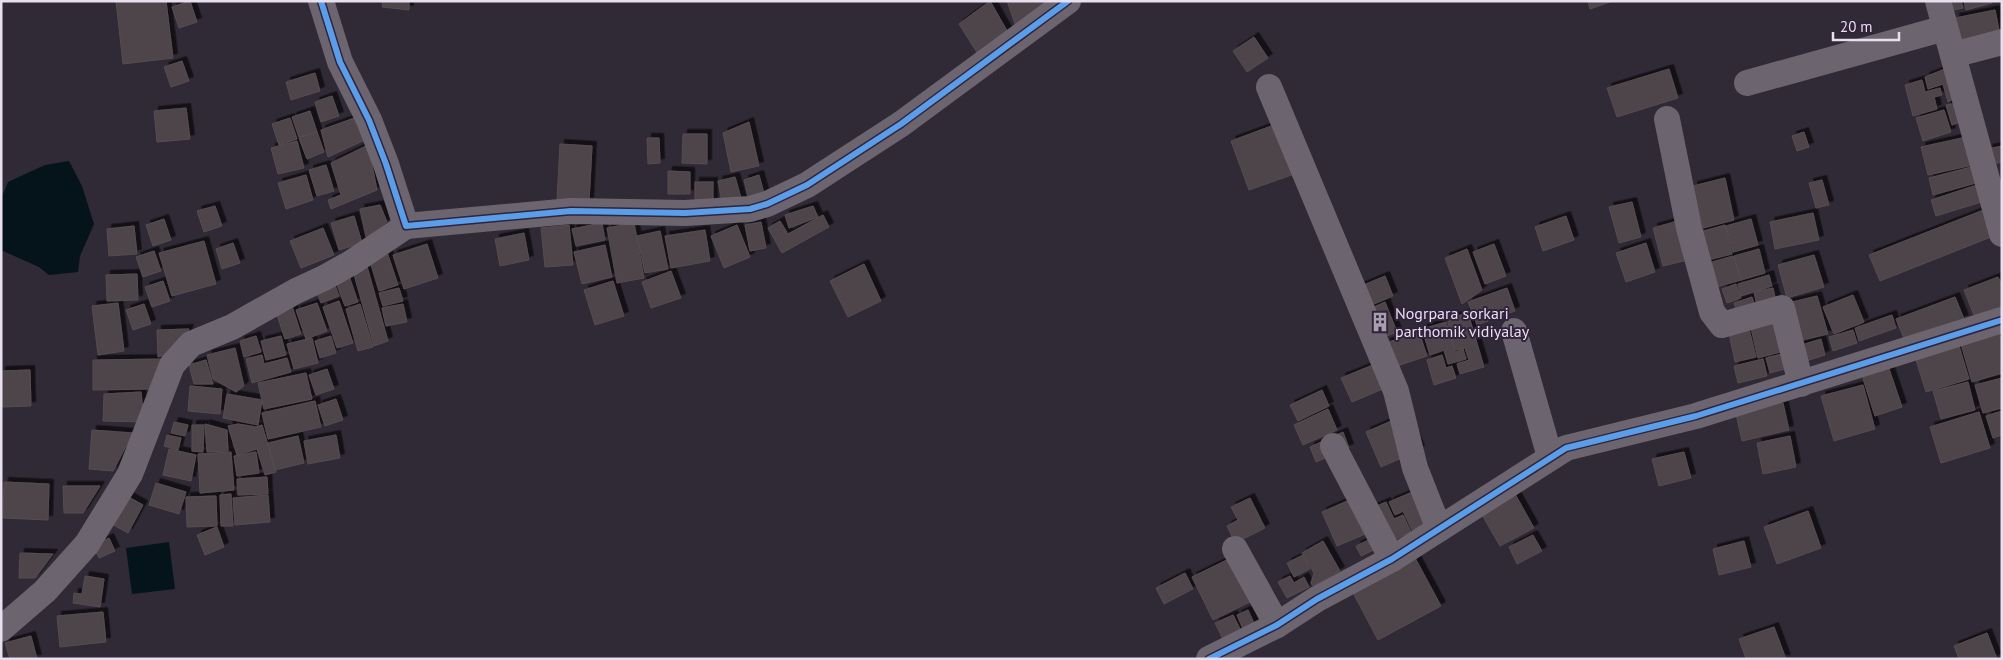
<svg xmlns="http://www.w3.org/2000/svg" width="2003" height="660" viewBox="0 0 2003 660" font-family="'PT Sans',sans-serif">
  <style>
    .water { fill: #04141a }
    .building { fill: #4d4448; stroke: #564d50; filter: url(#shadow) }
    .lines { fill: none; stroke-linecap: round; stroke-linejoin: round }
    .minor { stroke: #6c6570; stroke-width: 26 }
    .cycleway-casing { stroke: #31233c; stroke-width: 9 }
    .cycleway { stroke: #5a9eea; stroke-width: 6 }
    .labels { text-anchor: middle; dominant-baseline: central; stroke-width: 4; stroke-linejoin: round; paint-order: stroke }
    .poi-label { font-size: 16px; fill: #e8dfef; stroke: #31233c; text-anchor: start }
  </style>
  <defs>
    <filter id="shadow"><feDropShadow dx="4.5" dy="-4.5" stdDeviation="0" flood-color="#0009"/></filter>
  </defs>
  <rect width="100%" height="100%" fill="#302936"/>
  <!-- water -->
  <g class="water">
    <path d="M69 161 82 186 94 224 80 256 78 272 49 275 39 267 1 250V199L8 182 45 165Z"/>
    <path d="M169 542 175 589 132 594 126 548Z"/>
  </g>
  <!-- building -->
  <g class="building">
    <path d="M116 1H166L173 58 123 64Z"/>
    <path d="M190 1 197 22 179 28 172 7Z"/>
    <path d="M383 1H409V10L382 7Z"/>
    <path d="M990 1 1010 36 981 59 959 24Z"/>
    <path d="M1007 1H1061L1015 24Z"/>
    <path d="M1588 1H1613L1590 9Z"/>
    <path d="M1947 1H1961L1963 8 1949 11Z"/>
    <path d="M1964 1H1991L1992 3 1966 10Z"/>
    <path d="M1995 10 2000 35 1959 46 1955 18Z"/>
    <path d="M1254 37 1268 58 1247 72 1233 51Z"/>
    <path d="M182 61 189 81 171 87 164 67Z"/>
    <path d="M1950 67 1959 96 1948 102 1943 84 1928 89 1925 77Z"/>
    <path d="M1669 69 1678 98 1617 117 1607 88Z"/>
    <path d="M315 73 320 91 291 100 286 82Z"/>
    <path d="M1922 80 1925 92 1940 88 1942 95 1934 97 1937 109 1913 116 1905 85Z"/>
    <path d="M332 96 339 116 321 122 315 102Z"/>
    <path d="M1962 102 1965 120 1952 125 1946 105Z"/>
    <path d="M186 108 190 139 157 142 154 111Z"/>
    <path d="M1944 110 1951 132 1923 141 1916 118Z"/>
    <path d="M310 111 317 132 299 137 292 117Z"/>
    <path d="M357 117 365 140 328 157 321 130Z"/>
    <path d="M290 118 297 139 279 145 272 124Z"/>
    <path d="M749 122 759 166 731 172 723 133Z"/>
    <path d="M1282 122 1300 172 1249 190 1231 141Z"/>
    <path d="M317 132 324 152 307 159 299 138Z"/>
    <path d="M1804 132 1809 147 1797 151 1792 136Z"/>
    <path d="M683 134H707V164L682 163Z"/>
    <path d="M1971 136 1977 164 1928 175 1921 147Z"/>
    <path d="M647 138H659L660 163 648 164Z"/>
    <path d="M297 141 304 168 278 174 271 148Z"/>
    <path d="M560 144 592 146 589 202 557 200Z"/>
    <path d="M368 145 377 190 331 209 328 200 341 195 331 163Z"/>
    <path d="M2002 146V162L1994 164 1988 149Z"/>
    <path d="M326 165 334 191 317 196 309 170Z"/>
    <path d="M1979 165 1983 181 1933 195 1929 178Z"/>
    <path d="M668 171 690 172V194H668Z"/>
    <path d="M306 175 313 200 286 209 278 183Z"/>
    <path d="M759 175 765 197 749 201 744 180Z"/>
    <path d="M735 177 743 205 722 203 718 181Z"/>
    <path d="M1725 178 1734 220 1703 228 1693 186Z"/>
    <path d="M1822 180 1829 205 1816 208 1809 183Z"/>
    <rect x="695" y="182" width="18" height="24"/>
    <path d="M1983 183 1988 200 1936 216 1931 200Z"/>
    <path d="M1632 202 1641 237 1619 243 1609 207Z"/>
    <path d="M380 205 387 222 366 237 360 209Z"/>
    <path d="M215 206 222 226 204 232 197 211Z"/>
    <path d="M813 206 818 217 789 228 785 215Z"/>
    <path d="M1986 209 1996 235 1880 281 1869 255Z"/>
    <path d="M1813 213 1819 240 1775 249 1770 222Z"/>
    <path d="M823 215 829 227 782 253 768 228 780 221 788 234Z"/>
    <path d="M354 216 362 243 339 250 331 223Z"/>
    <path d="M1566 216 1574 240 1543 251 1535 227Z"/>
    <path d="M164 219 171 240 153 246 146 225Z"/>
    <path d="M1751 219 1758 245 1733 252 1726 226Z"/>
    <path d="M1681 220 1692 259 1663 266 1653 228Z"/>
    <path d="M761 222 766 248 750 251 745 225Z"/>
    <path d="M602 223 605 240 576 246 572 229Z"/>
    <path d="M634 223 644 278 617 283 607 228Z"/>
    <path d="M569 225 573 265 545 267 541 228Z"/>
    <path d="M737 225 750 257 724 268 711 236Z"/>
    <path d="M1725 225 1732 254 1708 260 1700 232Z"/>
    <path d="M134 226 137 254 109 256 107 229Z"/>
    <path d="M323 228 334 255 301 268 290 241Z"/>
    <path d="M705 230 710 261 671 268 665 236Z"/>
    <path d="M660 231 668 269 645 273 637 236Z"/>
    <path d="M524 233 529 260 500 266 495 239Z"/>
    <path d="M204 241 216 284 172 296 159 253Z"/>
    <path d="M233 243 240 263 222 269 216 249Z"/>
    <path d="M1646 243 1655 272 1626 282 1616 253Z"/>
    <path d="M427 244 438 278 404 289 393 255Z"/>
    <path d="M1494 244 1506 276 1485 284 1473 252Z"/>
    <path d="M605 245 612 277 582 284 574 252Z"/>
    <path d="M1467 249 1482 290 1462 304 1445 258Z"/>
    <path d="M1759 249 1765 273 1741 280 1734 256Z"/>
    <path d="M154 251 161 271 143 277 136 257Z"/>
    <path d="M387 252 398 285 379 291 369 258Z"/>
    <path d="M1814 255 1824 287 1787 298 1778 265Z"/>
    <path d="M1733 256 1741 280 1709 289 1702 265Z"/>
    <path d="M366 263 388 341 374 346 352 267Z"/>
    <path d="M864 264 881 301 848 317 830 281Z"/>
    <path d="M671 271 681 298 651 308 642 282Z"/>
    <path d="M348 273 358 302 345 306 334 277Z"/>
    <path d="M137 274 138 300 107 301 106 275Z"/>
    <path d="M1769 275 1772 286 1741 296 1738 284Z"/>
    <path d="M1385 276 1393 296 1362 309 1354 289Z"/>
    <path d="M1998 277 2002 285V307L1975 318 1964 290Z"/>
    <path d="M333 280 339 296 321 303 315 287Z"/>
    <path d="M163 281 170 301 152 307 145 287Z"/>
    <path d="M613 281 624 316 595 325 584 290Z"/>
    <path d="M1736 284 1741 298 1727 303 1722 289Z"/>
    <path d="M399 288 403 301 383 306 379 293Z"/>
    <path d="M1507 288 1515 311 1477 325 1468 302Z"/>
    <path d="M1773 288 1777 306 1758 310 1754 292Z"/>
    <path d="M1853 295 1864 322 1834 334 1823 307Z"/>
    <path d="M1817 296 1828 334 1794 342 1784 304Z"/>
    <path d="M1752 297 1757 312 1739 318 1734 303Z"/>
    <path d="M1955 297 1964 319 1905 341 1896 319Z"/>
    <path d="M339 301 353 343 337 348 323 307Z"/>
    <path d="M1385 302 1397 332 1375 341 1363 312Z"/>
    <path d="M118 303 124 351 98 355 92 306Z"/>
    <path d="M291 303 301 334 285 339 275 309Z"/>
    <path d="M317 303 327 331 306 339 296 310Z"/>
    <path d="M144 304 151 324 133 330 126 310Z"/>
    <path d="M360 304 373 347 358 351 346 309Z"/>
    <path d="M403 304 407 322 386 326 382 308Z"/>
    <path d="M1468 313 1484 367 1460 374 1457 364 1469 360 1465 348 1455 350 1447 319Z"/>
    <path d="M1892 315 1896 328 1859 341 1855 328Z"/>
    <path d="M1784 320 1791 349 1758 358 1751 328Z"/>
    <path d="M1446 322 1455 352 1463 349 1466 359 1448 364 1444 350 1430 355 1422 329Z"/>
    <path d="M189 329 180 351 158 357 157 330Z"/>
    <path d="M1749 329 1756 357 1735 362 1729 333Z"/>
    <path d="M1853 330 1857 343 1833 351 1829 337Z"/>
    <path d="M1419 332 1427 356 1394 367 1386 343Z"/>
    <path d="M1999 333 2002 343V373L1972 382 1961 344Z"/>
    <path d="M256 336 261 352 244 357 240 341Z"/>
    <path d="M281 336 286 355 266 360 261 341Z"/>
    <path d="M331 336 336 353 320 358 315 341Z"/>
    <path d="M312 338 318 363 294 369 287 344Z"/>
    <path d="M1821 339 1825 355 1800 363 1795 347Z"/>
    <path d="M1959 346 1969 379 1926 392 1916 360Z"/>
    <path d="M235 348 244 386 236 392 213 379 207 355Z"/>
    <path d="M1793 351 1797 366 1770 373 1766 358Z"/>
    <path d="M262 355 264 364 287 358 291 372 252 383 246 359Z"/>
    <path d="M1442 355 1446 368 1452 366 1456 378 1434 385 1427 360Z"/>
    <path d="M167 359 149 389 93 390V360Z"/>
    <path d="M1763 359 1767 376 1738 383 1734 366Z"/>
    <path d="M206 360 213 384H194L189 365Z"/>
    <path d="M1380 362 1390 386 1352 402 1341 378Z"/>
    <path d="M1887 363 1902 407 1875 416 1861 372Z"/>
    <path d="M327 369 334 389 316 395 309 375Z"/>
    <path d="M30 370 31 406 2 407 1 371Z"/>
    <path d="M306 373 312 399 264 409 258 383Z"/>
    <path d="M2002 378V408L1983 413 1975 385Z"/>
    <path d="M1968 382 1975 410 1941 419 1933 391Z"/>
    <path d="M1863 385 1875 429 1834 441 1821 396Z"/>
    <path d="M190 386 222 389 220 414 188 411Z"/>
    <path d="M1322 390 1329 406 1298 421 1290 405Z"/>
    <path d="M141 392 144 422 103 421 104 394Z"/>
    <path d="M227 394 262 400 258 425 223 418Z"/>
    <path d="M336 399 343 420 325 426 318 405Z"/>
    <path d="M315 401 321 427 268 439 262 413Z"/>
    <path d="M1783 403 1789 430 1742 441 1736 414Z"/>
    <path d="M1328 409 1337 430 1303 445 1294 425Z"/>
    <path d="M2002 411V435L1993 438 1986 416Z"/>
    <path d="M1979 412 1990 448 1941 463 1930 427Z"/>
    <path d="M1405 415 1420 450 1381 467 1366 432Z"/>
    <path d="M174 422 188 425 185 436 171 433Z"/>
    <path d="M205 424 227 430 228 451 207 452Z"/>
    <path d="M238 424 256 427 262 425 276 472 265 475 257 449 237 455 228 426Z"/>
    <path d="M192 425H204L203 452 192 451Z"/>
    <path d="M92 430 133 433 113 471 89 469Z"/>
    <path d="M1343 432 1349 448 1316 462 1310 447Z"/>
    <path d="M167 435 181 438 178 450 164 446Z"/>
    <path d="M336 435 340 458 308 464 304 441Z"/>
    <path d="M298 436 304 463 275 470 268 443Z"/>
    <path d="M1790 436 1796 467 1763 474 1757 443Z"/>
    <path d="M169 449 196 455 191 481 163 475Z"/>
    <path d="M231 452 234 490 200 493 198 454Z"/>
    <path d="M256 452 259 473 237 476 234 456Z"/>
    <path d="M1684 452 1691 478 1659 486 1652 459Z"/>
    <path d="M267 477 268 494 238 495 237 479Z"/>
    <path d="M4 482 49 484 48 520 3 518Z"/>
    <path d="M156 483 186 492 179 514 149 505Z"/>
    <path d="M63 486H100L83 513H64Z"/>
    <path d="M1424 487 1438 518 1412 530 1403 511 1395 515 1389 502Z"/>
    <path d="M123 494 143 505 128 533 108 522Z"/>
    <path d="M231 494 233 526H221L220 495Z"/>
    <path d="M1515 494 1534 528 1500 546 1481 513Z"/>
    <path d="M268 495 270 522 235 525 233 498Z"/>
    <path d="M1361 495 1375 530 1337 546 1322 512Z"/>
    <path d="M216 496 217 526 187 527 186 497Z"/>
    <path d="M1250 498 1265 528 1235 543 1227 526 1238 520 1231 507Z"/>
    <path d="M1386 502 1394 519 1403 515 1411 532 1387 543 1372 508Z"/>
    <path d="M1808 511 1821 548 1777 564 1764 527Z"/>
    <path d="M217 527 224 547 205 555 197 535Z"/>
    <path d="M1379 535 1384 545 1361 556 1356 546Z"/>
    <path d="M1533 535 1542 551 1517 564 1509 547Z"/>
    <path d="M109 538 115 551 99 558 93 546Z"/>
    <path d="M1323 541 1340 571 1313 586 1311 583 1314 573 1302 553Z"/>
    <path d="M1744 541 1751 567 1719 575 1713 549Z"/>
    <path d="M20 553 53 554 35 578H19Z"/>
    <path d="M1237 555 1258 598 1213 620 1192 577Z"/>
    <path d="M1303 555 1310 569 1294 577 1287 563Z"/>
    <path d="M1414 556 1441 606 1378 640 1351 589Z"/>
    <path d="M1185 573 1193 589 1164 604 1156 588Z"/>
    <path d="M85 576 104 579 100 607 73 603 74 593 82 594Z"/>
    <path d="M1290 576 1294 583 1304 577 1309 587 1287 598 1278 582Z"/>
    <path d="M1248 610 1257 630 1246 636 1237 615Z"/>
    <path d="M103 612 106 642 60 647 57 616Z"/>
    <path d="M1233 615 1245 639 1227 647 1215 623Z"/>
    <path d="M1774 627 1786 659H1746L1739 639Z"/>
    <path d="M1987 633 1997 659H1959L1954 646Z"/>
    <path d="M31 636 37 659H10L5 643Z"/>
  </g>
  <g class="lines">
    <!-- minor -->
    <g class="minor">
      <path d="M321 1 340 62 369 120 386 164 406 226 571 211 685 213 750 209 767 204 807 185 901 124 1068 1"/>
      <path d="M1938 1 2002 234"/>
      <path d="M1953 55 2002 42"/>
      <path d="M1747 83 1945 28"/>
      <path d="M1269 87 1396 391 1415 468 1439 529"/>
      <path d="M1667 119 1689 228 1712 312 1722 325 1782 308 1801 384"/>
      <path d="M1514 331 1550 457"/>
      <path d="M1333 446 1392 559"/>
      <path d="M1235 549 1277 625"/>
      <path d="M1 629 45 591 87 544 130 474 172 365 191 344 232 327 296 291 324 278 351 263 406 226"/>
      <path d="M1209 659 1277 625 1317 599 1392 559 1566 448 1696 416 2002 320"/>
    </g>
    <defs>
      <g id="cycleway">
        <path d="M321 1 340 62 369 120 386 164 406 226 571 211 685 213 750 209 767 204 807 185 901 124 1068 1"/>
        <path d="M1209 659 1277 625 1317 599 1392 559 1566 448 1696 416 2002 320"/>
      </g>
    </defs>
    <!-- cycleway casing -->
    <use href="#cycleway" class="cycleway-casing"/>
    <!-- cycleway -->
    <use href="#cycleway" class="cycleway"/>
  </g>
  <!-- icons -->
  <defs>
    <symbol id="building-bare" viewBox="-9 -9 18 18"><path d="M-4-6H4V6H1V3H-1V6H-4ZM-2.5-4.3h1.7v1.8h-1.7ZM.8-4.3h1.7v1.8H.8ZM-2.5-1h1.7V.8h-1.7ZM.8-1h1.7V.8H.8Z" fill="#a89fae" stroke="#31233c" stroke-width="2.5" paint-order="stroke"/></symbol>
  </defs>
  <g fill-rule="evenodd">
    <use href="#building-bare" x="1366" y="308" width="28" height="28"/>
  </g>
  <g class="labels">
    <!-- poi labels -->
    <g class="poi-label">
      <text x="1395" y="313">Nogrpara sorkari<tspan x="1395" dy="18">parthomik vidiyalay</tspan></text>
    </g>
  </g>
  <!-- border -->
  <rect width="2003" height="660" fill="none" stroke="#e8dfef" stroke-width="5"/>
  <!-- scale -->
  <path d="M1833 32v8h66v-8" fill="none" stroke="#e8dfef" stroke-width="2.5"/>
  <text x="1840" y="32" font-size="15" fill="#e8dfef" stroke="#31233c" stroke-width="4" paint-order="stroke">20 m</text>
</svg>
